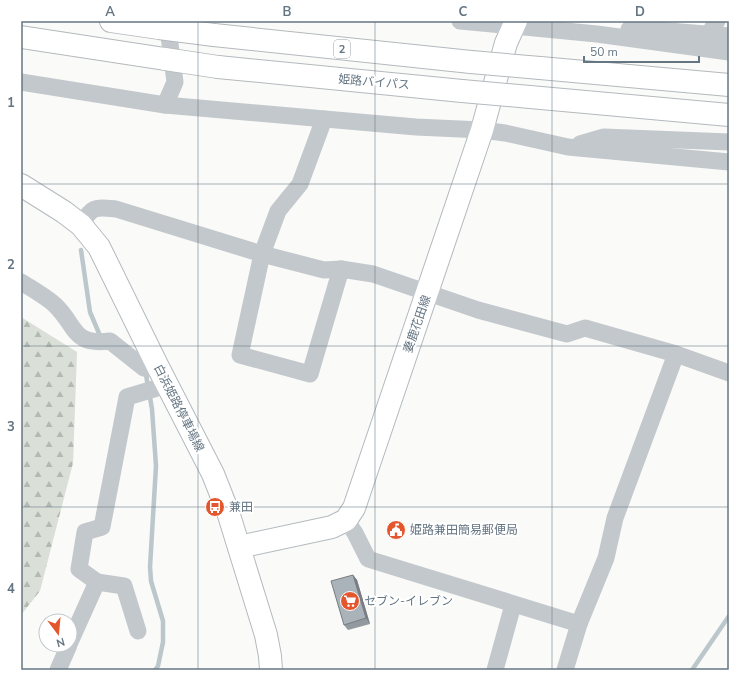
<svg xmlns="http://www.w3.org/2000/svg" width="750" height="691" viewBox="0 0 750 691" font-family="'Nunito Sans','Noto Sans JP',sans-serif">
  <style>
    .forest { fill: url(#forest-firs) }
    .lines { fill: none; stroke-linecap: round; stroke-linejoin: round }
    .stream { stroke: #bbc7cb; stroke-width: 4.5 }
    .secondary-casing { stroke: #b3babf; stroke-width: 24 }
    .motorway-casing { stroke: #b4b9bd; stroke-width: 24 }
    .minor { stroke: #c3c8cc; stroke-width: 17 }
    .secondary { stroke: #fff; stroke-width: 22 }
    .motorway { stroke: #fff; stroke-width: 22 }
    .motorway-bridge-casing { stroke: #b4b9bd; stroke-width: 24; stroke-linecap: butt }
    .motorway-bridge { stroke: #fff; stroke-width: 22 }
    .wall { fill: #929a9f }
    .shaded-wall { fill: #777d82 }
    .building { fill: #aab3b9; stroke: #777d82 }
    .grid { fill: none; stroke: #657683; stroke-width: 1; stroke-opacity: 0.55 }
    .labels { text-anchor: middle; dominant-baseline: central; stroke-width: 4; stroke-linejoin: round; paint-order: stroke }
    .shield { fill: #fff; stroke: #939fa8; stroke-width: 1 }
    .shield-label { font-size: 11px; font-weight: bold; fill: #657683 }
    .street-label { font-size: 12px; fill: #657683; stroke: #fff }
    .poi-label { font-size: 12px; fill: #657683; stroke: #fff; text-anchor: start }
    .neatline { fill: none; stroke: #657683; stroke-width: 1.5 }
    .grid-label { font-size: 13px; text-anchor: middle; font-weight: bold; fill: #657683 }
  </style>
  <defs>
    <pattern id="forest-firs" width="22" height="20" patternUnits="userSpaceOnUse"><rect width="22" height="20" fill="#dadfd7"/><path d="M5 1l3.5 6h-7zM16 11l3.5 6h-7z" fill="#b4b9b4"/></pattern>
  </defs>
  <rect width="100%" height="100%" fill="#fafaf8"/>
  <!-- forest -->
  <path class="forest" d="M21 317 77 352 73 463 40 591 21 615Z"/>
  <g class="lines">
    <!-- stream -->
    <g class="stream">
      <path d="M81 250 90 312 101 338"/>
      <path d="M143 373 146 375 152 409 156 466 150 567 151 581 163 621V642L158 666 155 670"/>
      <path d="M692 670 729 616"/>
    </g>
    <defs>
      <g id="secondary">
        <path d="M21 185 64 212 81 225 99 247 157 365 213 474 228 512 266 635 270 656 271 670"/>
        <path d="M239 547 332 527 346 520 354 508 482 130 506 43 516 21"/>
      </g>
      <g id="motorway">
        <path d="M111 21 159 28"/>
        <path d="M214 35 471 62"/>
        <path d="M21 37 165 59"/>
        <path d="M218 67 462 91"/>
        <path d="M540 68 729 85"/>
        <path d="M530 97 729 115"/>
      </g>
    </defs>
    <!-- secondary casing -->
    <use href="#secondary" class="secondary-casing"/>
    <!-- motorway casing -->
    <use href="#motorway" class="motorway-casing"/>
    <!-- minor -->
    <g class="minor">
      <path d="M460 21 597 34 729 52"/>
      <path d="M629 29 633 28 729 36"/>
      <path d="M708 35 717 21"/>
      <path d="M21 82 165 105 416 127 482 130 505 133 568 147 729 162"/>
      <path d="M165 105 175 82 167 21"/>
      <path d="M324 119 300 184 278 211 262 254 240 355 310 374 341 269"/>
      <path d="M580 144 604 137 729 142"/>
      <path d="M81 225C92 206 95 207 116 209L262 254 324 270 341 269 373 274 478 310 567 334 585 328 676 354 729 373"/>
      <path d="M21 282C32 289 45 296 55 305 77 326 72 346 110 341L144 368 148 369 157 365"/>
      <path d="M346 520 355 533 368 559 579 624"/>
      <path d="M97 582 124 586 138 631"/>
      <path d="M70 642 97 582 79 569 85 532 102 527 127 397 167 385"/>
      <path d="M58 670 69 645"/>
      <path d="M495 670 513 605"/>
      <path d="M565 670 579 624 606 558 615 518 676 354"/>
    </g>
    <!-- secondary -->
    <use href="#secondary" class="secondary"/>
    <!-- motorway -->
    <use href="#motorway" class="motorway"/>
    <defs>
      <g id="motorway-bridge">
        <path d="M159 28 214 35"/>
        <path d="M165 59 218 67"/>
        <path d="M471 62 540 68"/>
        <path d="M462 91 530 97"/>
      </g>
    </defs>
    <!-- motorway-bridge casing -->
    <use href="#motorway-bridge" class="motorway-bridge-casing"/>
    <!-- motorway-bridge -->
    <use href="#motorway-bridge" class="motorway-bridge"/>
  </g>
  <!-- wall -->
  <path class="wall" d="M353 575 357 580 370 624 348 630 344 625Z"/>
  <!-- shaded-wall -->
  <path class="shaded-wall" d="M353 575 357 580 370 624 366 618Z"/>
  <!-- building -->
  <path class="building" d="M353 575 366 618 344 625 331 581Z"/>
  <!-- grid -->
  <path class="grid" d="M198 21V670M375 21V670M552 21V670M21 184H729M21 346H729M21 507H729"/>
  <!-- icons -->
  <defs>
    <symbol id="bus-disc" viewBox="-11 -11 22 22"><circle r="9.5" fill="#e4572e" stroke="#fff"/><path d="M-5-6H5V4H4V6H2V4H-2V6H-4V4H-5ZM-3.5-4V0h7V-4ZM-3.5 1.2v1.5H-2V1.2ZM2 1.2v1.5H3.5V1.2Z" fill="#fff"/></symbol>
    <symbol id="civic-disc" viewBox="-11 -11 22 22"><circle r="9.5" fill="#e4572e" stroke="#fff"/><path d="M-.6-6.5H3V-4.5H.6V-3L4-1V1h2V6H-6V1h2V-1L-.6-3ZM-1.2 2.5V6h2.4V2.5Z" fill="#fff"/></symbol>
    <symbol id="supermarket-disc" viewBox="-11 -11 22 22"><circle r="9.5" fill="#e4572e" stroke="#fff"/><path d="M-6-5.5h2.5l.6 2H6L4.5 2H-2.5L-4.4-4H-6ZM-1.5 3.2a1.3 1.3 0 1 0 .1 0ZM3 3.2a1.3 1.3 0 1 0 .1 0Z" fill="#fff"/></symbol>
  </defs>
  <g fill-rule="evenodd">
    <use href="#bus-disc" x="204" y="496" width="22" height="22"/>
    <use href="#civic-disc" x="385" y="519" width="22" height="22"/>
    <use href="#supermarket-disc" x="339" y="590" width="22" height="22"/>
  </g>
  <g class="labels">
    <!-- shield labels -->
    <rect class="shield" x="334" y="40" width="16" height="18" rx="3"/>
    <g class="shield-label">
      <text x="342" y="49">2</text>
    </g>
    <!-- street labels -->
    <g class="street-label">
      <text transform="translate(374 82) rotate(5)">姫路バイパス</text>
      <text transform="translate(417 324) rotate(-71)">妻鹿花田線</text>
      <text transform="translate(179 408) rotate(63)">白浜姫路停車場線</text>
    </g>
    <!-- poi labels -->
    <g class="poi-label">
      <text x="229" y="507">兼田</text>
      <text x="410" y="530">姫路兼田簡易郵便局</text>
      <text x="364" y="601">セブン-イレブン</text>
    </g>
  </g>
  <!-- border -->
  <rect width="750" height="691" fill="none" stroke="#ffffff" stroke-width="44"/>
  <!-- north arrow -->
  <g transform="translate(58 633) rotate(164)"><circle r="19" fill="#ffffff" stroke="#c1c8cd"/>
  <path d="M0-3L7 15L0 10L-7 15Z" fill="#e4572e"/>
  <text y="-6" font-size="11" font-weight="bold" text-anchor="middle" fill="#657683">N</text>
  </g>
  <!-- scale -->
  <path d="M584 56v6h115v-6" fill="none" stroke="#657683" stroke-width="2"/>
  <text x="590" y="56" font-size="12" fill="#657683" stroke="#ffffff" stroke-width="3" paint-order="stroke">50 m</text>
  <rect x="22" y="22" width="706" height="647" class="neatline"/>
  <g class="grid-label">
    <text x="110" y="16">A</text>
    <text x="287" y="16">B</text>
    <text x="463" y="16">C</text>
    <text x="640" y="16">D</text>
    <text x="11" y="107">1</text>
    <text x="11" y="269">2</text>
    <text x="11" y="431">3</text>
    <text x="11" y="593">4</text>
  </g>
</svg>
